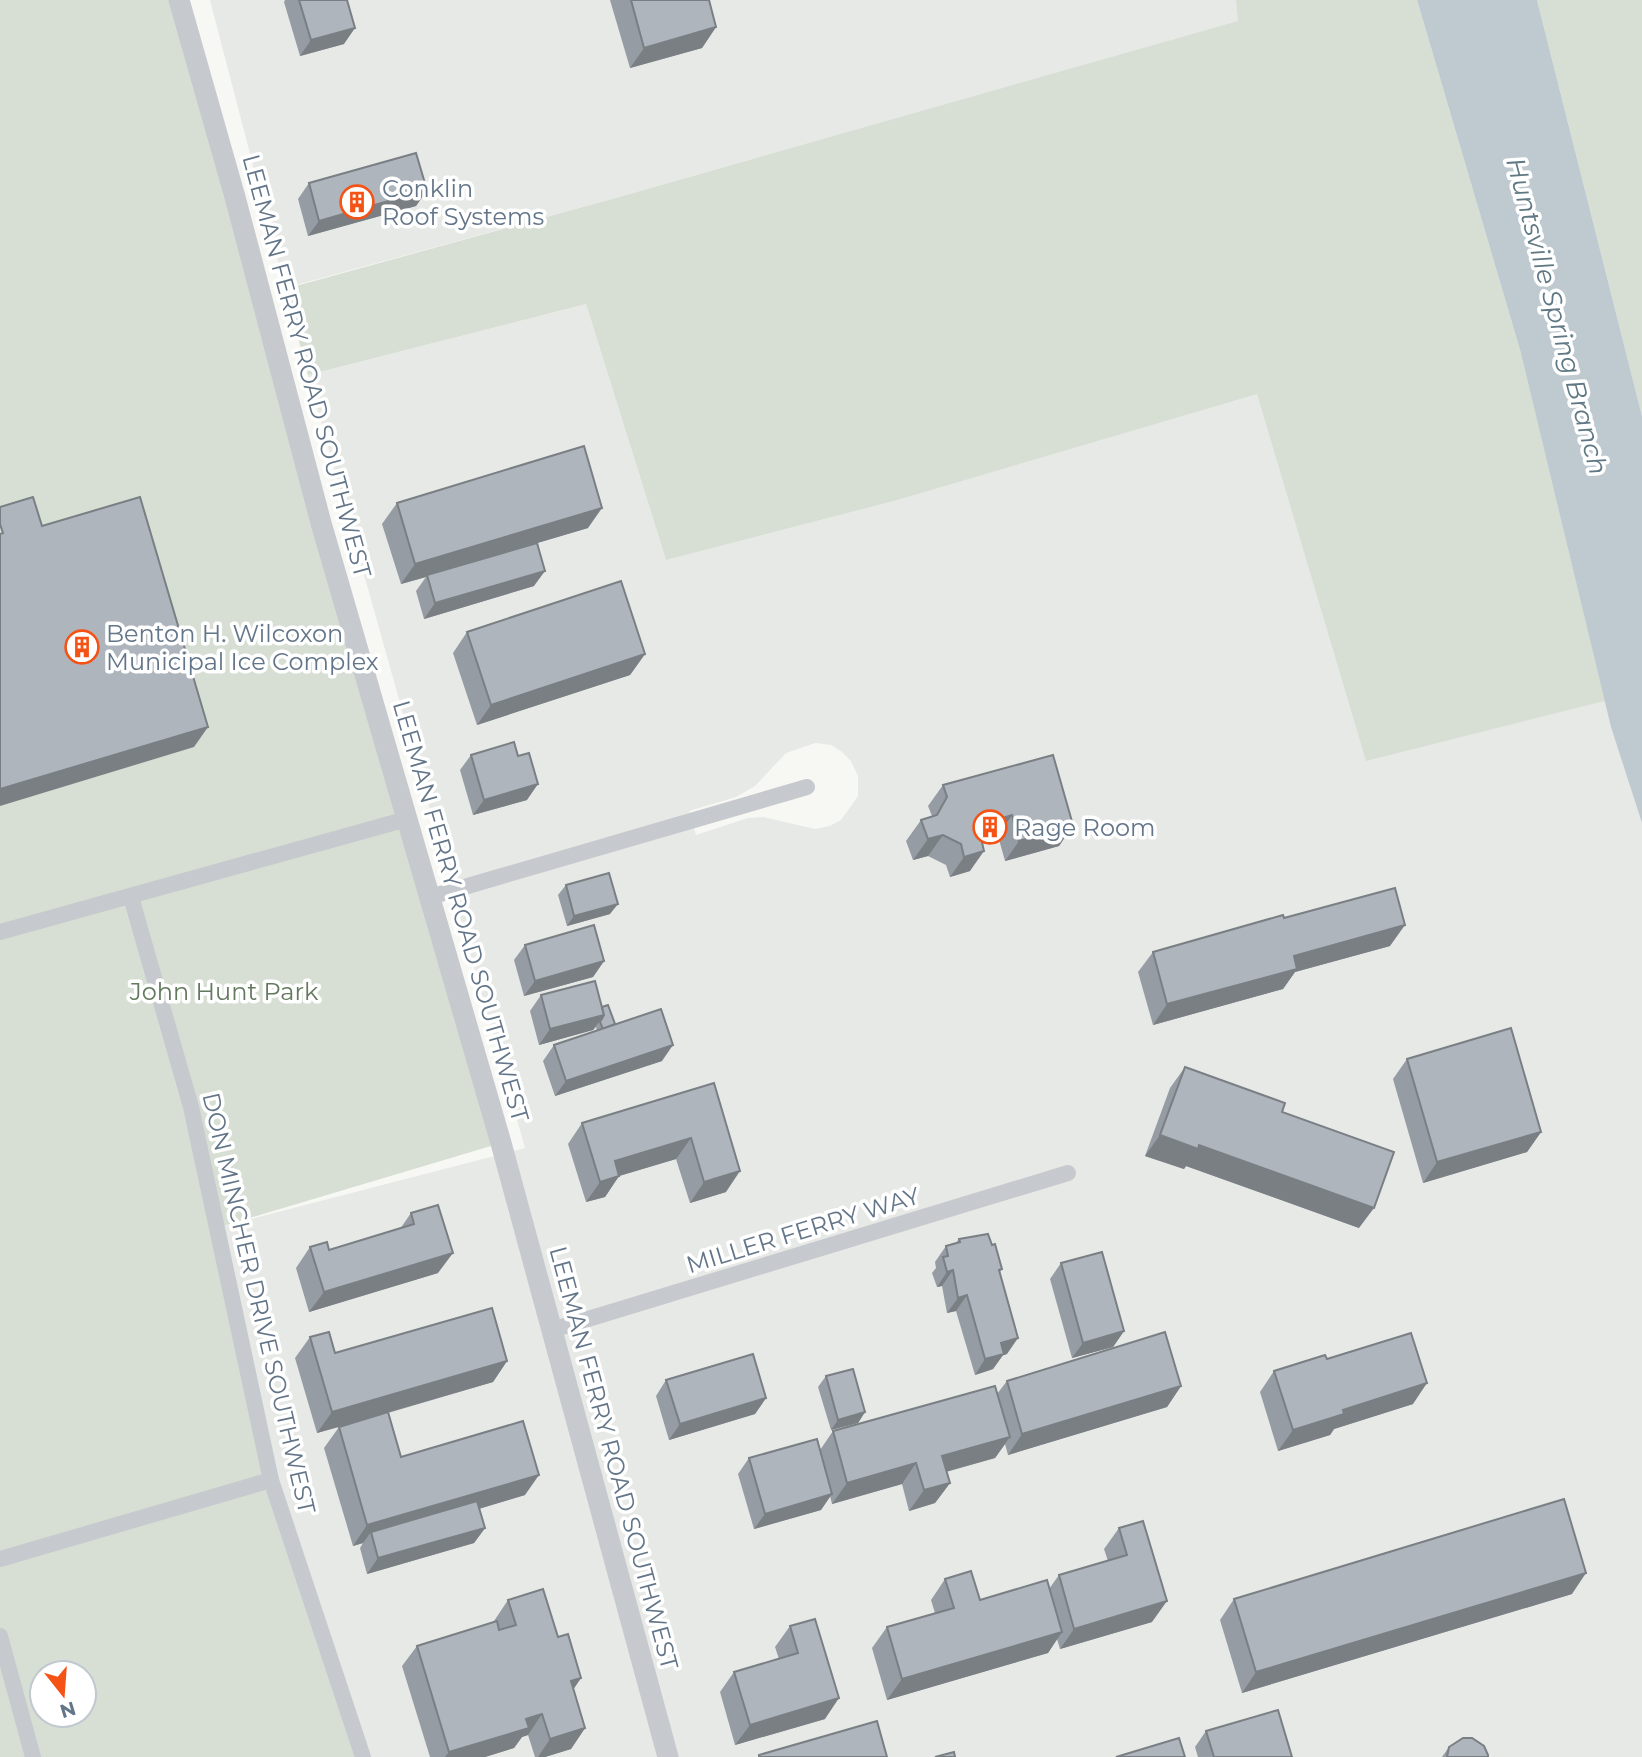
<svg xmlns="http://www.w3.org/2000/svg" width="1642" height="1757" viewBox="0 0 1642 1757" font-family="Montserrat,sans-serif">
  <style>
    .built { fill: #e7e9e6; fill-rule: evenodd }
    .green { fill: #d7dfd4; fill-rule: evenodd }
    .water { fill: #bfcad0 }
    .lines { fill: none; stroke-linecap: round; stroke-linejoin: round }
    .minor { stroke: #c6cace; stroke-width: 16 }
    .tertiary { stroke: #c6cace; stroke-width: 21 }
    .wall { fill: #969ca3 }
    .shaded-wall { fill: #7a7f84 }
    .building { fill: #aeb5bd; stroke: #7a7f84; stroke-width: 2 }
    .labels { text-anchor: middle; dominant-baseline: central; stroke-width: 7; stroke-linejoin: round; paint-order: stroke }
    .poi-label { font-size: 24px; fill: #637588; stroke: #fff; text-anchor: start }
    .street-label { font-size: 24px; fill: #637588; stroke: #fff }
    .park-label { font-size: 24px; fill: #63795e; stroke: #fff }
    .water-label { font-size: 26px; font-style: italic; fill: #5f7884; stroke: #fff }
  </style>
  <rect width="100%" height="100%" fill="#f7f7f3"/>
  <!-- built -->
  <g class="built">
    <path d="M210 0H1236L1239 21 612 199 285 288Z"/>
    <path d="M586 304 666 560 894 501 1257 393 1366 760 1605 701 1642 823V1757H363L271 1480 216 1228 525 1148 308 375ZM815 743 831 745 842 752 851 761 858 776V796L841 820 830 826 815 829 763 817 748 818 696 835 689 811 736 797 755 786 786 753Z"/>
  </g>
  <!-- green -->
  <g class="green">
    <path d="M0 0H178L501 1143 216 1228 271 1480 363 1757H0ZM42 1673H84V1715H42Z"/>
    <path d="M1236 0H1417L1520 350 1605 701 1366 761 1257 394 894 501 666 560 586 304 308 375 285 289 612 199 1238 21Z"/>
    <path d="M1537 0H1642V416Z"/>
  </g>
  <!-- water -->
  <path class="water" d="M1417 0H1537L1642 416V823L1611 727 1520 350Z"/>
  <g class="lines">
    <!-- minor -->
    <g class="minor">
      <path d="M131 897 191 1107 271 1480 363 1757"/>
      <path d="M430 897 807 787"/>
      <path d="M0 932 407 819"/>
      <path d="M552 1330 1068 1173"/>
      <path d="M0 1559 271 1480"/>
      <path d="M0 1636 33 1757"/>
    </g>
    <!-- tertiary -->
    <path class="tertiary" d="M179 0 235 197 321 523 501 1143 668 1757"/>
  </g>
  <!-- wall -->
  <g class="wall">
    <path d="M285 0H347L344 44 300 56 284 2Z"/>
    <path d="M610 0H709L716 27 702 48 630 68Z"/>
    <path d="M309 183 427 190 416 206 308 236 298 199Z"/>
    <path d="M397 503 588 528 537 543 534 586 424 619 416 591 426 577 401 584 382 524Z"/>
    <path d="M467 632 645 654 630 675 477 725 453 653Z"/>
    <path d="M471 755 527 800 473 815 460 770Z"/>
    <path d="M943 785 1073 825 1059 846 1005 861 998 836 982 840 970 871 950 877 946 865 928 856 913 860 906 841 921 820 932 816 928 806Z"/>
    <path d="M566 885 610 914 567 926 558 895Z"/>
    <path d="M1284 918 1390 946 1295 972 1283 989 1153 1025 1138 972 1153 952Z"/>
    <path d="M525 945 604 961 593 977 524 996 514 960Z"/>
    <path d="M541 995 602 1007 615 1024 662 1061 555 1096 543 1061 554 1045 597 1031 596 1027 593 1030 539 1045 530 1011Z"/>
    <path d="M1407 1059 1541 1132 1527 1152 1423 1183 1393 1079Z"/>
    <path d="M1185 1067 1282 1112 1359 1228 1186 1166 1184 1169 1145 1156 1170 1088Z"/>
    <path d="M714 1083 726 1192 690 1203 676 1159 619 1176 605 1197 586 1202 568 1144 582 1123Z"/>
    <path d="M411 1213 438 1273 309 1312 296 1268 310 1247 329 1250 400 1229Z"/>
    <path d="M959 1239 992 1245 1002 1269 999 1273 1007 1354 1003 1355 993 1369 975 1375 956 1311 947 1313 942 1286 937 1287 932 1273 936 1268 935 1262 946 1246 956 1243Z"/>
    <path d="M1061 1263 1124 1331 1113 1347 1072 1358 1050 1279Z"/>
    <path d="M310 1337 335 1353 507 1361 493 1382 388 1413 401 1457 525 1495 479 1509 485 1528 474 1543 367 1574 360 1548 363 1543 353 1546 324 1448 339 1427 317 1433 295 1358Z"/>
    <path d="M1327 1359 1413 1404 1334 1429 1330 1435 1278 1451 1260 1392 1274 1371Z"/>
    <path d="M826 1376 865 1412 858 1423 831 1430 818 1387Z"/>
    <path d="M666 1380 766 1398 755 1414 669 1440 656 1396Z"/>
    <path d="M1007 1381 1181 1386 1167 1407 1008 1455 1005 1444 995 1458 946 1472 950 1483 935 1503 909 1511 902 1484 832 1504 830 1496 821 1510 754 1529 738 1474 749 1458 820 1450 833 1431 997 1394Z"/>
    <path d="M1119 1528 1152 1622 1060 1649 1057 1639 1048 1653 887 1700 872 1648 887 1627 935 1613 931 1600 945 1579 980 1600 1049 1589 1059 1575 1108 1561 1104 1549Z"/>
    <path d="M1572 1594 1242 1693 1220 1620 1234 1599Z"/>
    <path d="M508 1600 558 1637 581 1678 573 1689 585 1728 571 1749 545 1757H535L528 1735 522 1737 514 1748 485 1757H430L402 1666 417 1646 494 1622V1621Z"/>
    <path d="M790 1626 825 1719 735 1745 720 1692 734 1672 779 1659 775 1647Z"/>
    <path d="M1206 1731 1292 1757H1198L1195 1747Z"/>
    <path d="M1449 1747 1488 1757H1442Z"/>
  </g>
  <!-- shaded-wall -->
  <g class="shaded-wall">
    <path d="M716 27 702 48 630 68 644 48Z"/>
    <path d="M355 28 344 44 300 56 311 40Z"/>
    <path d="M427 190 416 206 308 236 319 221Z"/>
    <path d="M602 508 588 528 427 576V575L426 577 401 584 415 564Z"/>
    <path d="M545 571 534 586 424 619 435 603Z"/>
    <path d="M645 654 630 675 477 725 491 705Z"/>
    <path d="M208 727 194 747 0 806V789Z"/>
    <path d="M538 784 527 800 473 815 484 800Z"/>
    <path d="M1012 815 998 836 978 841 992 821Z"/>
    <path d="M1073 825 1059 846 1005 861 1019 841Z"/>
    <path d="M943 835 928 856 913 860 928 839Z"/>
    <path d="M984 851 970 871 950 877 964 857Z"/>
    <path d="M618 904 610 914 567 926 574 916Z"/>
    <path d="M1405 925 1390 946 1295 972 1283 989 1153 1025 1167 1004 1294 956Z"/>
    <path d="M604 961 593 977 524 996 535 981Z"/>
    <path d="M604 1015 593 1030 539 1045 550 1029Z"/>
    <path d="M673 1045 662 1061 555 1096 566 1081Z"/>
    <path d="M1541 1132 1527 1152 1423 1183 1437 1162Z"/>
    <path d="M1160 1135 1199 1145 1374 1208 1359 1228 1186 1166 1184 1169 1145 1156Z"/>
    <path d="M691 1138 676 1159 619 1176 605 1197 586 1202 615 1161Z"/>
    <path d="M740 1171 726 1192 690 1203 704 1182Z"/>
    <path d="M453 1253 438 1273 309 1312 324 1292Z"/>
    <path d="M953 1270 942 1286 937 1287 947 1272Z"/>
    <path d="M967 1295 956 1311 947 1313 958 1298Z"/>
    <path d="M1124 1331 1113 1347 1072 1358 1083 1343Z"/>
    <path d="M1018 1338 1007 1354 1003 1355 993 1369 975 1375 985 1359 1001 1343Z"/>
    <path d="M507 1361 493 1382 317 1433 332 1412Z"/>
    <path d="M1427 1383 1413 1404 1334 1429 1330 1435 1278 1451 1293 1430 1343 1410Z"/>
    <path d="M1181 1386 1167 1407 1008 1455 1022 1434Z"/>
    <path d="M766 1398 755 1414 669 1440 680 1424Z"/>
    <path d="M865 1412 858 1423 831 1430 838 1420Z"/>
    <path d="M1010 1437 995 1458 927 1477 942 1456Z"/>
    <path d="M916 1463 902 1484 832 1504 847 1483Z"/>
    <path d="M539 1475 525 1495 373 1540 371 1532 363 1543 353 1546 367 1525Z"/>
    <path d="M950 1483 935 1503 909 1511 924 1490Z"/>
    <path d="M832 1494 821 1510 754 1529 765 1514Z"/>
    <path d="M485 1528 474 1543 367 1574 378 1558Z"/>
    <path d="M1586 1573 1572 1594 1242 1693 1256 1672Z"/>
    <path d="M1167 1601 1152 1622 1060 1649 1074 1629Z"/>
    <path d="M1062 1632 1048 1653 887 1700 902 1679Z"/>
    <path d="M581 1678 567 1699 571 1681Z"/>
    <path d="M839 1698 825 1719 735 1745 750 1725Z"/>
    <path d="M542 1714 528 1735 522 1737 514 1748 485 1757H445L449 1752 526 1719Z"/>
    <path d="M585 1728 571 1749 545 1757H538L550 1739Z"/>
  </g>
  <!-- building -->
  <g class="building">
    <path d="M299 0H347L355 28 311 40Z"/>
    <path d="M631 0H709L716 27 644 48Z"/>
    <path d="M416 153 427 190 319 221 309 183Z"/>
    <path d="M584 446 602 508 415 564 397 503Z"/>
    <path d="M33 497 42 526 140 497 208 727 0 789V534L3 533 0 524V507Z"/>
    <path d="M537 543 545 571 435 603 427 575Z"/>
    <path d="M621 581 645 654 491 705 467 632Z"/>
    <path d="M514 742 518 756 529 753 538 784 484 800 471 755Z"/>
    <path d="M1053 755 1073 825 1019 841 1012 815 992 821 981 838 984 851 964 857 961 844 943 835 928 839 921 820 937 815 947 797 943 785Z"/>
    <path d="M609 873 618 904 574 916 566 885Z"/>
    <path d="M1395 888 1405 925 1294 956 1297 969 1167 1004 1153 952 1283 915 1284 918Z"/>
    <path d="M594 925 604 961 535 981 525 945Z"/>
    <path d="M595 981 604 1015 550 1029 541 995Z"/>
    <path d="M608 1005 615 1024 603 1029 600 1022 604 1015 602 1007Z"/>
    <path d="M661 1009 673 1045 566 1081 554 1045Z"/>
    <path d="M1511 1028 1541 1132 1437 1162 1407 1059Z"/>
    <path d="M1185 1067 1285 1103 1282 1112 1394 1152 1374 1208 1199 1145 1198 1149 1160 1135Z"/>
    <path d="M714 1083 740 1171 704 1182 691 1138 615 1161 619 1176 600 1182 582 1123Z"/>
    <path d="M438 1205 453 1253 324 1292 310 1247 327 1242 329 1250 414 1224 411 1213Z"/>
    <path d="M988 1234 992 1245 995 1244 1002 1269 999 1270 1018 1338 1001 1343 1004 1354 985 1359 967 1295 958 1298 953 1270 947 1272 943 1257 948 1256 946 1246 960 1242 959 1239Z"/>
    <path d="M1102 1252 1124 1331 1083 1343 1061 1263Z"/>
    <path d="M492 1308 507 1361 332 1412 310 1337 329 1332 335 1353Z"/>
    <path d="M1165 1332 1181 1386 1022 1434 1007 1381Z"/>
    <path d="M1411 1333 1427 1383 1343 1410 1344 1414 1293 1430 1274 1371 1325 1355 1327 1359Z"/>
    <path d="M753 1354 766 1398 680 1424 666 1380Z"/>
    <path d="M853 1369 865 1412 838 1420 826 1376Z"/>
    <path d="M995 1386 1010 1437 942 1456 950 1483 924 1490 916 1463 847 1483 833 1431Z"/>
    <path d="M388 1412 401 1457 523 1421 539 1475 367 1525 339 1427Z"/>
    <path d="M817 1439 832 1494 765 1514 749 1458Z"/>
    <path d="M1564 1499 1586 1573 1256 1672 1234 1599Z"/>
    <path d="M477 1501 485 1528 378 1558 371 1532Z"/>
    <path d="M1143 1521 1167 1601 1074 1629 1059 1575 1127 1555 1119 1528Z"/>
    <path d="M971 1571 980 1600 1047 1580 1062 1632 902 1679 887 1627 954 1608 945 1579Z"/>
    <path d="M543 1589 558 1637 568 1634 581 1678 571 1681 585 1728 550 1739 542 1714 526 1719 529 1728 449 1752 417 1646 497 1621 499 1630 516 1625 508 1600Z"/>
    <path d="M815 1619 839 1698 750 1725 734 1672 798 1653 790 1626Z"/>
    <path d="M1278 1710 1292 1757H1214L1206 1731Z"/>
    <path d="M877 1721 887 1757H759V1755Z"/>
    <path d="M1179 1738 1185 1757H1116Z"/>
    <path d="M1463 1738H1472L1484 1746 1488 1755V1757H1447L1449 1747Z"/>
    <path d="M954 1752 955 1757H935Z"/>
  </g>
  <!-- icons -->
  <defs>
    <symbol id="building-ring" viewBox="-11 -11 22 22"><circle r="9.5" fill="#fff" stroke="#f55315" stroke-width="1.5"/><path d="M-4-6H4V6H1V3H-1V6H-4ZM-2.5-4.3h1.7v1.8h-1.7ZM.8-4.3h1.7v1.8H.8ZM-2.5-1h1.7V.8h-1.7ZM.8-1h1.7V.8H.8Z" fill="#f55315"/></symbol>
  </defs>
  <g fill-rule="evenodd">
    <use href="#building-ring" x="338" y="183" width="38" height="38"/>
    <use href="#building-ring" x="63" y="628" width="38" height="38"/>
    <use href="#building-ring" x="971" y="808" width="38" height="38"/>
  </g>
  <g class="labels">
    <!-- poi labels -->
    <g class="poi-label">
      <text x="382" y="188">Conklin<tspan x="382" dy="28">Roof Systems</tspan></text>
      <text x="106" y="633">Benton H. Wilcoxon<tspan x="106" dy="28">Municipal Ice Complex</tspan></text>
      <text x="1014" y="827">Rage Room</text>
    </g>
    <!-- street labels -->
    <g class="street-label">
      <text transform="translate(307 366) rotate(75)">LEEMAN FERRY ROAD SOUTHWEST</text>
      <text transform="translate(461 911) rotate(74)">LEEMAN FERRY ROAD SOUTHWEST</text>
      <text transform="translate(803 1230) rotate(-17)">MILLER FERRY WAY</text>
      <text transform="translate(259 1303) rotate(77)">DON MINCHER DRIVE SOUTHWEST</text>
      <text transform="translate(614 1458) rotate(75)">LEEMAN FERRY ROAD SOUTHWEST</text>
    </g>
    <!-- park labels -->
    <g class="park-label">
      <text x="224" y="991">John Hunt Park</text>
    </g>
    <!-- water labels -->
    <g class="water-label">
      <text transform="translate(1557 316) rotate(75)">Huntsville Spring Branch</text>
    </g>
  </g>
  <!-- north arrow -->
  <g transform="translate(63 1694) rotate(163)"><circle r="33" fill="#ffffff" stroke="#c1c8cf" stroke-width="2"/>
  <path d="M0-5L12 26L0 18L-12 26Z" fill="#f55315"/>
  <text y="-10" font-size="19" font-weight="bold" text-anchor="middle" fill="#637588">N</text>
  </g>
</svg>
